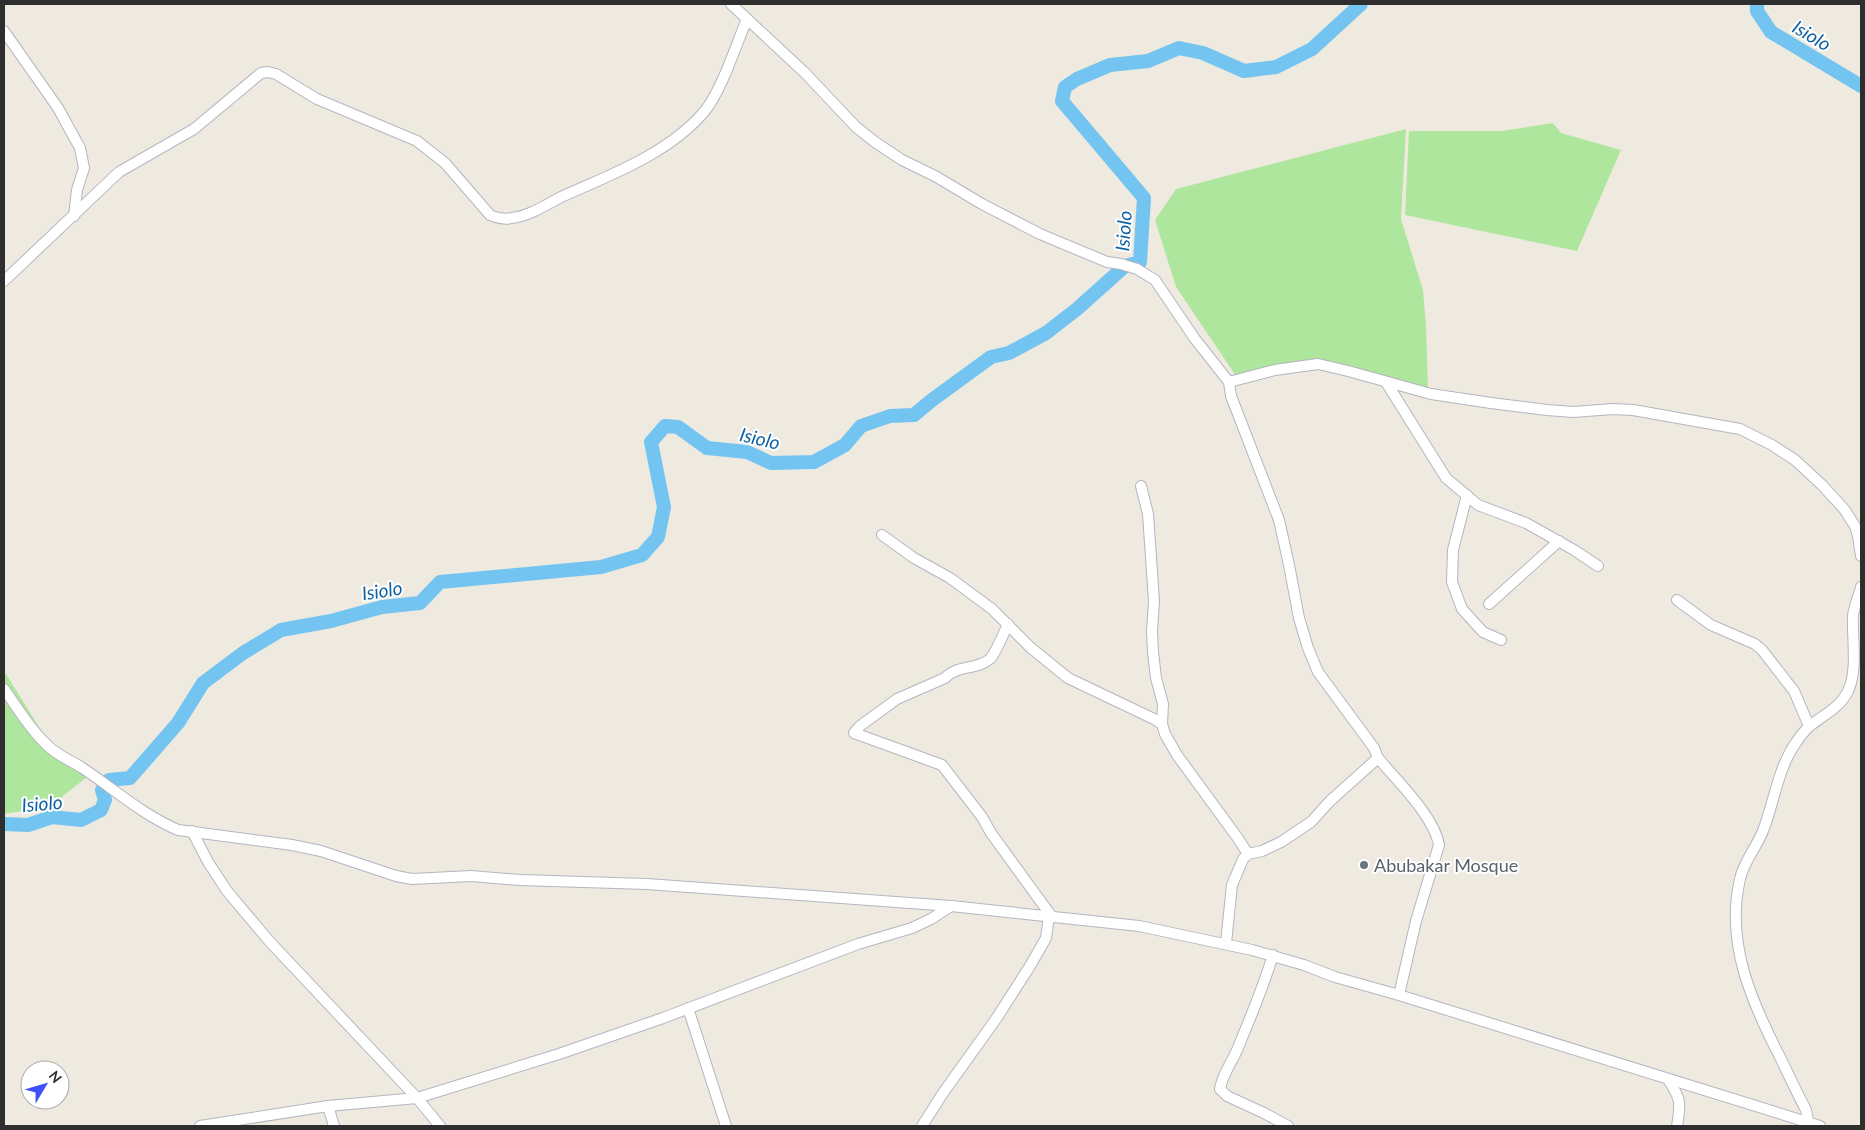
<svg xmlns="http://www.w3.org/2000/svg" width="1865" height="1130" viewBox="0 0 1865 1130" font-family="Lato,sans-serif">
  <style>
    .green { fill: #afe69d }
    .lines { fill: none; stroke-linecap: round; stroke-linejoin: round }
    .river { stroke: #73c4f1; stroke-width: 14 }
    .minor-casing { stroke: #b4b5c1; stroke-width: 12 }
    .minor { stroke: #fff; stroke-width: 10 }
    .worship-dot { fill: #6b7280; stroke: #fff; stroke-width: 2 }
    .labels { text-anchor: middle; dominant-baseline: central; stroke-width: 4; stroke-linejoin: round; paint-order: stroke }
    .worship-label { font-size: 18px; fill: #5b616d; stroke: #fff; text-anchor: start }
    .water-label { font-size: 19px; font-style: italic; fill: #0b62a4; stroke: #fff }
  </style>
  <rect width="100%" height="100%" fill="#efeae0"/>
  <!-- green -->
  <g class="green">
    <path d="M1553 123 1561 133 1621 150 1577 251 1405 215 1409 131H1502Z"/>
    <path d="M1406 129 1401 219 1423 290 1426 327 1428 388 1335 362 1285 367 1236 376 1176 287 1155 220 1176 189Z"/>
    <path d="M4 671 51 746 91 774 50 806 4 814Z"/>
  </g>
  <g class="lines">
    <!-- river -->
    <g class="river">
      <path d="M1757 4V11L1771 32 1861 86"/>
      <path d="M4 824 28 825 52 817 81 820 101 810 105 800 102 790 109 780 130 778 178 723 203 683 243 653 281 630 331 621 382 607 420 603 440 582 601 567 642 555 658 537 664 507 651 442 665 426 678 427 707 448 747 452 771 463 814 462 845 445 861 426 890 416 914 415 932 400 991 357 1009 353 1046 333 1077 309 1125 266 1140 262 1144 198 1062 101 1065 87 1077 79 1110 65 1148 61 1179 48 1203 53 1244 71 1276 67 1312 49 1361 4"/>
    </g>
    <defs>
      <g id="minor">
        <path d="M731 4 805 73 856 127 875 142 902 160 935 176 982 204 1040 234 1107 262 1121 264 1137 269 1155 280 1195 339 1229 382 1231 396 1279 520 1289 565 1299 618 1308 648 1318 672 1374 748 1378 758C1397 781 1434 816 1439 845L1416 921 1399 995"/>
        <path d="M4 31 58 108 80 148 84 168 77 190 74 216"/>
        <path d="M4 281 119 172 194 129 261 73 268 72 276 74 317 99 417 141 445 163 490 215C497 218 504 220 512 218 529 216 546 205 561 197 610 175 668 154 704 112 721 92 736 45 747 19"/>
        <path d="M1229 382 1275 370 1318 364 1348 371 1431 394 1491 403 1547 410 1573 412 1613 409 1633 410 1740 429 1772 445 1795 460 1822 485 1844 509 1855 526 1858 536 1861 556"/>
        <path d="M1386 382 1446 478 1478 505 1526 523 1574 550 1598 566"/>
        <path d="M1141 486 1148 514 1154 601 1152 631 1153 652 1156 678 1163 704 1162 724 1165 734 1177 755 1237 837 1248 854"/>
        <path d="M1467 495 1453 550 1452 582 1462 609 1483 632 1501 640"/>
        <path d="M882 535 914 558 950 578 992 609 1031 648 1068 678 1154 719 1162 724"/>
        <path d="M1677 600 1711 625 1755 644 1762 650 1794 691 1809 726"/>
        <path d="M1489 604 1559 541"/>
        <path d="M1008 624C1004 632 996 653 990 659 977 670 956 665 945 678L897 699 860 726 854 733 942 765 982 817 991 833 1052 917"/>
        <path d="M4 689C17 707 29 728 46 744 57 756 71 760 84 769 115 790 143 815 178 830L292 845 321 851 396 876 412 879 471 876 520 880 647 884 951 906 1139 926 1252 950 1304 965 1335 977 1399 995 1820 1126"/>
        <path d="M192 831 208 862 227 891 270 942 417 1098 440 1126"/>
        <path d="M1226 943 1232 885 1243 859 1248 854 1262 851 1281 842 1311 822 1330 801 1378 758"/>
        <path d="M1273 955C1263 988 1250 1019 1237 1050 1232 1062 1222 1075 1220 1089L1227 1096 1264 1113 1288 1126"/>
        <path d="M688 1008 726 1126"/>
        <path d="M1668 1079C1681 1099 1681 1103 1677 1126"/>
        <path d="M200 1126 328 1106"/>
        <path d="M334 1126 328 1106 417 1098 559 1054 663 1018 858 944 912 928 931 919 951 906"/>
        <path d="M922 1126 943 1093 996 1019 1030 966 1046 938 1049 916"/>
        <path d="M1809 1126 1806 1110C1797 1093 1789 1076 1781 1059 1752 1003 1725 943 1740 879 1744 860 1758 846 1764 828 1774 801 1778 771 1793 747 1798 740 1803 731 1810 726 1823 715 1840 708 1848 691 1858 670 1852 639 1853 616 1854 606 1859 596 1861 587"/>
      </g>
    </defs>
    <!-- minor casing -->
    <use href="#minor" class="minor-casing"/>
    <!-- minor -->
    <use href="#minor" class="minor"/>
  </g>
  <!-- markers -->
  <circle class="worship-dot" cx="1364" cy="865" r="5"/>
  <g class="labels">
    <!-- worship labels -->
    <g class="worship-label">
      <text x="1374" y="865">Abubakar Mosque</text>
    </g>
    <!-- water labels -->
    <g class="water-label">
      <text transform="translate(1812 35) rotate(31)">Isiolo</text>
      <text transform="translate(1123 231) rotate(-86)">Isiolo</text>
      <text transform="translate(760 438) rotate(13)">Isiolo</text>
      <text transform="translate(382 590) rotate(-9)">Isiolo</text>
      <text transform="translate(42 803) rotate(-5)">Isiolo</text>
    </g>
  </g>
  <!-- border -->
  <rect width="1865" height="1130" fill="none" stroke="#2e2e2e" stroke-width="10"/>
  <!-- north arrow -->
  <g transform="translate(45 1085) rotate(52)"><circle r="24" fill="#ffffff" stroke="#ababab"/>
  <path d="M0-4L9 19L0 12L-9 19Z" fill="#3f51fd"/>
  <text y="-8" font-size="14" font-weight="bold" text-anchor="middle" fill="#2e2e2e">N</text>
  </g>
</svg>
